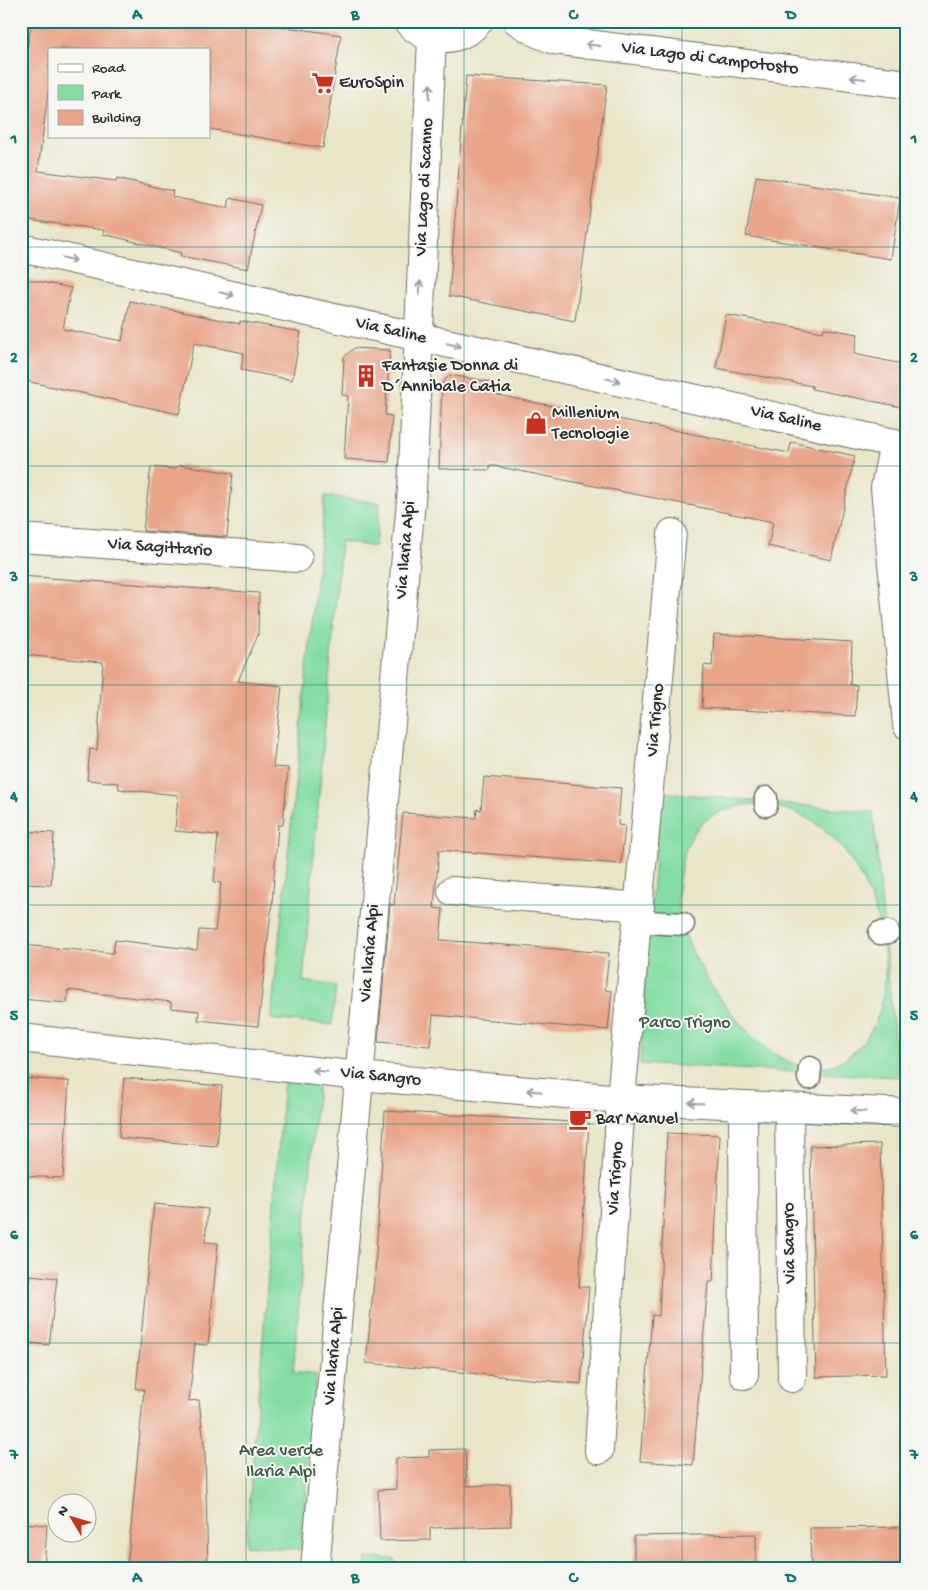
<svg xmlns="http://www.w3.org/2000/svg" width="928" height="1590" viewBox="0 0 928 1590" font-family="'Gochi Hand',sans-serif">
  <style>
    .green { fill: #83dda3; stroke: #578467; fill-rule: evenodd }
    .building { fill: #e9a58a }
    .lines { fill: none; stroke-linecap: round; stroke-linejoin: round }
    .pedestrian-casing { stroke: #6e6c62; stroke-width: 25 }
    .minor-casing { stroke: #6e6c62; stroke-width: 30 }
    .tertiary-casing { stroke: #6e6c62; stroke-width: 30 }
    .pedestrian { stroke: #fff; stroke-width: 22 }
    .minor { stroke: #fff; stroke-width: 28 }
    .tertiary { stroke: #fff; stroke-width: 28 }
    .oneway { stroke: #a0a0a0 }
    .grid { fill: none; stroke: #0f766e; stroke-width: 1; stroke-opacity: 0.55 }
    .labels { text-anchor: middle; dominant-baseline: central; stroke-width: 4; stroke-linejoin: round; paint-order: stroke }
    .street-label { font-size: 18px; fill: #2b2b2b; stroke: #f6f6f2 }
    .poi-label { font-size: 18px; fill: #2b2b2b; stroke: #f6f6f2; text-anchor: start }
    .park-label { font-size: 18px; fill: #415849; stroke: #f6f6f2 }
    .neatline { fill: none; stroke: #0f766e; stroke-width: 2 }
    .grid-label { font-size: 16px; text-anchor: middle; font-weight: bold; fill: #0f766e }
  </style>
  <rect width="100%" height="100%" fill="#f6f6f2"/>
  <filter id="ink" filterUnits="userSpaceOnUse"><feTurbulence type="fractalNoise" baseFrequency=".02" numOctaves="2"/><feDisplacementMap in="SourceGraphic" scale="10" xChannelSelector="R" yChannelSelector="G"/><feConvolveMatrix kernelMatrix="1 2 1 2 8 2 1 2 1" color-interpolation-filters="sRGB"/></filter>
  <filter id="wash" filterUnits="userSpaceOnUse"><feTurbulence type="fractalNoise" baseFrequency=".0096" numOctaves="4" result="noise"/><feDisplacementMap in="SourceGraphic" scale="20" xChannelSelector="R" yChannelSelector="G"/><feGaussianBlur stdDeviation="1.12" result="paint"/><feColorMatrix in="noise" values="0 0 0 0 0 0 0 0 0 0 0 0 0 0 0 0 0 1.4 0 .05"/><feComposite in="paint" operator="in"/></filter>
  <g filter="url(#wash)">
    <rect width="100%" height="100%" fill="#e9e5c8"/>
    <!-- green -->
    <g class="green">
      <path d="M325 496 380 503 375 547 341 541 337 587 303 981 336 986 332 1025 271 1019Z"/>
      <path d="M661 792 873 812 898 1077 640 1064 649 925ZM754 804C778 806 799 811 818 825 880 869 919 1011 844 1059 775 1104 686 964 678 908 677 896 678 885 680 874 686 828 709 808 754 804Z"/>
      <path d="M284 1080 318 1084 293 1372 316 1375 301 1550 246 1545Z"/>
      <path d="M366 1558 395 1559V1569H365Z"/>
    </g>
    <g id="blocks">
      <!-- building -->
      <g class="building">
        <path d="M32 21H245L341 35 323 148 209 129V49H49V85L38 171 116 181 117 178 173 191 172 197 228 208 230 198 261 205 248 269 180 256 181 253 103 234 104 230 21 219V80Z"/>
        <path d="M466 76 607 85 575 321 449 296Z"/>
        <path d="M756 176 900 198 891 259 746 236Z"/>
        <path d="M21 278 71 288 63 329 122 341 130 301 240 324V321L301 332 292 380 241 370 244 353 194 343 179 414 21 380Z"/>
        <path d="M726 315 823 332 824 328 858 334 854 354 907 365V408L812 389V386L716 368Z"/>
        <path d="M354 348 390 350 385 415 392 416 389 462 344 459 348 396 342 395 344 357Z"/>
        <path d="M450 375 492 382V394L789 453 791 442 855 456 831 560 768 546 773 522 490 465V470L439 469 442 383Z"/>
        <path d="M180 465 233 473 227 537 143 531 151 467 174 469Z"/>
        <path d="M21 576 259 593 258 635 238 681 282 686 273 767 288 768 283 825H278L272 904 258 1026 198 1020 199 1011 171 1008V1002L68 990 67 1003 21 999V945L113 953 115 940 197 950 199 930 215 931 221 883 214 882 218 835 175 831 178 795 119 789 118 783 87 780 90 749 97 750 103 662 21 655Z"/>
        <path d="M714 634 852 642 850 685H857L855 716 702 708 704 665 712 666Z"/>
        <path d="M484 777 621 788 618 825 625 826 621 864 439 850 434 908 443 909 440 940 609 953 605 990 612 991 608 1030 433 1015 430 1046 378 1042 390 904 394 905 403 813 476 818 477 809 481 810Z"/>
        <path d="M21 831 54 833 51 885 21 884Z"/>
        <path d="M21 1078 69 1081 63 1178 21 1176Z"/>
        <path d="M124 1078 222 1086 217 1146 119 1138Z"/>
        <path d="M385 1111 589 1123 579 1287H589L581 1384 366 1363 375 1270Z"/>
        <path d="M667 1133 720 1135 713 1282H708L693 1465 640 1461 652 1315 659 1316Z"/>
        <path d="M880 1144 886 1375 816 1377 810 1146Z"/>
        <path d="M154 1204 208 1209 205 1242 218 1243 208 1345 195 1344 189 1401 199 1400 205 1454 208 1569H127L144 1389H136Z"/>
        <path d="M31 1275 57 1278 49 1345 22 1342Z"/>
        <path d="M465 1449 467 1486 510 1484 511 1526 430 1528V1540L380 1541 378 1490 396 1489V1458L429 1457V1450Z"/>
        <path d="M21 1523 47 1525 44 1569H21Z"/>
        <path d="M907 1527V1569H811L810 1528Z"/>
        <path d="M756 1534V1569H634V1536Z"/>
      </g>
    </g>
  </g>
  <g filter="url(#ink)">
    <use href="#blocks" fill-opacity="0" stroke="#6e6c62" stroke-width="1"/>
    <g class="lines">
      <defs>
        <g id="pedestrian">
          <path d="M766 805V798"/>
          <path d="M647 922 683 924"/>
          <path d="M880 933 888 932"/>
          <path d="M809 1078 810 1068"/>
        </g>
        <g id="minor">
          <path d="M894 443 885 488 907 725"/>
          <path d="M21 538 298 558"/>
          <path d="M452 891 640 907"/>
          <path d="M21 1038 359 1076 621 1099 907 1113"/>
          <path d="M743 1105 744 1375"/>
          <path d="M789 1108 792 1378"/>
          <path d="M599 1450 621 1099 672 533"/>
          <path d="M315 1569 412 489 432 38"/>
        </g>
        <g id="tertiary">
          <path d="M407 21C427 44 460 44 479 21"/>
          <path d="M517 21 535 32 554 40 907 84"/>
          <path d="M21 248 907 446"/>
        </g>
      </defs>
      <!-- pedestrian casing -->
      <use href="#pedestrian" class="pedestrian-casing"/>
      <!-- minor casing -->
      <use href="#minor" class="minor-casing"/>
      <!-- tertiary casing -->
      <use href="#tertiary" class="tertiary-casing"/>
      <!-- pedestrian -->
      <use href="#pedestrian" class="pedestrian"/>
      <!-- minor -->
      <use href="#minor" class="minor"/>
      <!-- tertiary -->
      <use href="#tertiary" class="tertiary"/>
    </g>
    <!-- one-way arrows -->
    <defs><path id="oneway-shaft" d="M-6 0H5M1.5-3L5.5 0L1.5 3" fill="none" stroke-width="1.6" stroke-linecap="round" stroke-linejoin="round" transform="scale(1.25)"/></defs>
    <g class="oneway">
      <use href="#oneway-shaft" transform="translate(593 45) rotate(-173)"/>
      <use href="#oneway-shaft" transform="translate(858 78) rotate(-173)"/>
      <use href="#oneway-shaft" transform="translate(430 91) rotate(-87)"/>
      <use href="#oneway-shaft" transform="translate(69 259) rotate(13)"/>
      <use href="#oneway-shaft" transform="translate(420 288) rotate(-87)"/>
      <use href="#oneway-shaft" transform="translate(227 294) rotate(13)"/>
      <use href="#oneway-shaft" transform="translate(454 345) rotate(13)"/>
      <use href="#oneway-shaft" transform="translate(613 380) rotate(13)"/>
      <use href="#oneway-shaft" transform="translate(320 1071) rotate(-174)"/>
      <use href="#oneway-shaft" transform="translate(534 1091) rotate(-175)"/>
      <use href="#oneway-shaft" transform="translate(696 1103) rotate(-177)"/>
      <use href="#oneway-shaft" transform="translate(858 1111) rotate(-177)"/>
    </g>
  </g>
  <!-- grid -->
  <path class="grid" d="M246 21V1569M464 21V1569M682 21V1569M21 247H907M21 466H907M21 685H907M21 905H907M21 1124H907M21 1343H907"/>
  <!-- icons -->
  <defs>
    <symbol id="supermarket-bare" viewBox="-9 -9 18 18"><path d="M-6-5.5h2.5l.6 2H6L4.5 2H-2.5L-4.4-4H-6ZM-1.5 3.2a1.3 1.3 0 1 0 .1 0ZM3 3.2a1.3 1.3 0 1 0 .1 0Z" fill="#c8321e" stroke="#f6f6f2" stroke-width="2.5" paint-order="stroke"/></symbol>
    <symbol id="building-bare" viewBox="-9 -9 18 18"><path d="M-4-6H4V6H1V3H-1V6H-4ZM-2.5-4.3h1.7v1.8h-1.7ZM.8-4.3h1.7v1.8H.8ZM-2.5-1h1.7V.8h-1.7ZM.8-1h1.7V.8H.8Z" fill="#c8321e" stroke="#f6f6f2" stroke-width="2.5" paint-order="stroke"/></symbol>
    <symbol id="shop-bare" viewBox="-9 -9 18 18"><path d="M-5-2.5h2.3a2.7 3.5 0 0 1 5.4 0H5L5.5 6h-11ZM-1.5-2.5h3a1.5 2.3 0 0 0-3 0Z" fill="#c8321e" stroke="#f6f6f2" stroke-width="2.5" paint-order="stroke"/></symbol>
    <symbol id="cafe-bare" viewBox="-9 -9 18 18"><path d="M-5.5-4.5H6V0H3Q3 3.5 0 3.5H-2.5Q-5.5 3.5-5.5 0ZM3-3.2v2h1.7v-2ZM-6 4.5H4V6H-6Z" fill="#c8321e" stroke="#f6f6f2" stroke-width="2.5" paint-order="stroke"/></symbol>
  </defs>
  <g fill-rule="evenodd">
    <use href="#supermarket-bare" x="307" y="67" width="32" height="32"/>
    <use href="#building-bare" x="350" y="360" width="32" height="32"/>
    <use href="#shop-bare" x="520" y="407" width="32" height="32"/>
    <use href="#cafe-bare" x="564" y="1103" width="32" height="32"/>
  </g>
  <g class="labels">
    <!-- street labels -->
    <g class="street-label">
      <text transform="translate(710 59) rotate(7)">Via Lago di Campotosto</text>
      <text transform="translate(425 187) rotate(-87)">Via Lago di Scanno</text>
      <text transform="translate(391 331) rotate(13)">Via Saline</text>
      <text transform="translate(786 419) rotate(13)">Via Saline</text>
      <text transform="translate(160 548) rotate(4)">Via Sagittario</text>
      <text transform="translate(406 550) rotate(-85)">Via Ilaria Alpi</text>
      <text transform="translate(656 720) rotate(-85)">Via Trigno</text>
      <text transform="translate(370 953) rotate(-85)">Via Ilaria Alpi</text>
      <text transform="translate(381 1077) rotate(6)">Via Sangro</text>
      <text transform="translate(616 1178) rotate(-86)">Via Trigno</text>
      <text transform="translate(790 1243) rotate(-91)">Via Sangro</text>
      <text transform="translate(334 1356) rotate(-85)">Via Ilaria Alpi</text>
    </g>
    <!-- poi labels -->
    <g class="poi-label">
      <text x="339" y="83">EuroSpin</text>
      <text x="382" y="366">Fantasie Donna di<tspan x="382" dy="21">D´Annibale Catia</tspan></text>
      <text x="552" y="413">Millenium<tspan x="552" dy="21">Tecnologie</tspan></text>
      <text x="596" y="1119">Bar Manuel</text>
    </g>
    <!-- park labels -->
    <g class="park-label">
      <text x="685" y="1023">Parco Trigno</text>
      <text x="281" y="1451">Area verde<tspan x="281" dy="21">Ilaria Alpi</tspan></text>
    </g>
  </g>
  <!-- margin -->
  <rect width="928" height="1590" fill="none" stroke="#f6f6f2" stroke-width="55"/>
  <!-- legend -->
  <rect x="48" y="48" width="162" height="90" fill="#f6f6f2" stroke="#a5a5a2"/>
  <rect x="58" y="64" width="25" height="8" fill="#ffffff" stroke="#a5a5a2"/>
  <text x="92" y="72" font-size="15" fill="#2b2b2b">Road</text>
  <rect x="58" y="85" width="25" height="15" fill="#83dda3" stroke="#a5a5a2"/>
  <text x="92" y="98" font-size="15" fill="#2b2b2b">Park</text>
  <rect x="58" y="110" width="25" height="15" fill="#e9a58a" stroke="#a5a5a2"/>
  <text x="92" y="122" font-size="15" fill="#2b2b2b">Building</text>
  <!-- north arrow -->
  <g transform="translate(72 1518) rotate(308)"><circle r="24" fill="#f6f6f2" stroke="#a5a5a2"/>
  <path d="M0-4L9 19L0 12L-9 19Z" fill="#c8321e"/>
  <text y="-8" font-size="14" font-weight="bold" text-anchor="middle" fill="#2b2b2b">N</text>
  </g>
  <rect x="28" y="28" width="872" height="1534" class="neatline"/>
  <g class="grid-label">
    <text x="137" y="19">A</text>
    <text x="355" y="19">B</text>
    <text x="573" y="19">C</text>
    <text x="791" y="19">D</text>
    <text x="14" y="143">1</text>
    <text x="914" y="143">1</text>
    <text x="14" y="362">2</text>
    <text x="914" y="362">2</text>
    <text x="14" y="581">3</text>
    <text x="914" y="581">3</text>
    <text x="14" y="801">4</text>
    <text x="914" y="801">4</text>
    <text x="14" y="1020">5</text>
    <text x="914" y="1020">5</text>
    <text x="14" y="1239">6</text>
    <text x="914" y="1239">6</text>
    <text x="14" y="1459">7</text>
    <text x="914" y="1459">7</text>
    <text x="137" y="1582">A</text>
    <text x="355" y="1582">B</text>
    <text x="573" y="1582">C</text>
    <text x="791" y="1582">D</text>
  </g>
</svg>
